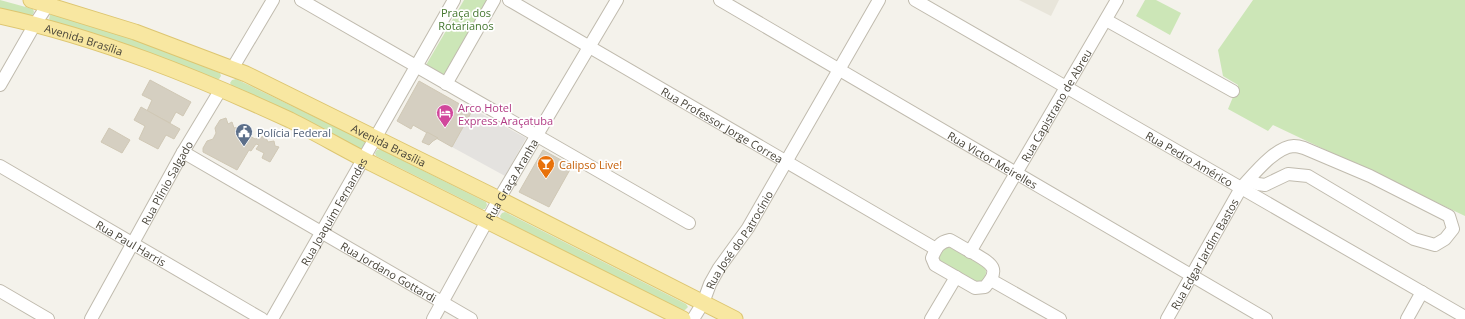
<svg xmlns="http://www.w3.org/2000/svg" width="1465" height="319" viewBox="0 0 1465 319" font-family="'Open Sans',sans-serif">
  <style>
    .residential { fill: #e8e5da }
    .green { fill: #cce6b7 }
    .parking { fill: #e4e2df }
    .building { fill: #d5cfc1; stroke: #d0c8b5 }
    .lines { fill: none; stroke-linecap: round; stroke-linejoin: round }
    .minor-casing { stroke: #c0bbae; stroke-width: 14 }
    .major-casing { stroke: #ddc671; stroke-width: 17 }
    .minor { stroke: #fff; stroke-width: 12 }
    .major { stroke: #f8e7a1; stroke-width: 15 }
    .labels { text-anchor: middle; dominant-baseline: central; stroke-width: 3.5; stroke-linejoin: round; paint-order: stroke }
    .park-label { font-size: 11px; fill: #44772f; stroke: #fff }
    .street-label { font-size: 11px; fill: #484439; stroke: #fff }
    .hotel-label { font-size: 11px; fill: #b23c85; stroke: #fff; text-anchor: start }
    .service-label { font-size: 11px; fill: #4e5e75; stroke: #fff; text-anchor: start }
    .food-label { font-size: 11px; fill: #c56008; stroke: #fff; text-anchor: start }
  </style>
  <rect width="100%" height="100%" fill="#f4f2eb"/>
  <!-- residential -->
  <path class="residential" d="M1019 0H1059L1051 16Z"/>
  <!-- green -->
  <g class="green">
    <path d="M0 0 33 9 34 12 32 16H27L0 8Z"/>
    <path d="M464 0H490L446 77 426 65Z"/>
    <path d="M1145 0H1156L1181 13 1170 35 1136 16Z"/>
    <path d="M1253 0H1465V216L1273 125 1268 131 1228 109 1238 85 1223 76 1218 50Z"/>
    <path d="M54 14 109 31 156 47 220 73 221 76 219 79H215L52 22 49 19 50 15Z"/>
    <path d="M236 79 365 141 366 144 364 148 361 149 295 115 232 86 230 83 232 80Z"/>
    <path d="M380 149 486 202 487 205 485 209H482L376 156 375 153 377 150Z"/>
    <path d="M505 212 686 304 688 307 685 310 683 311 501 219 500 216 502 213Z"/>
    <path d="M946 247H949L985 267C987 273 986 277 982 281L976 282 940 261 939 258 941 252Z"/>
  </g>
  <!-- parking -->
  <path class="parking" d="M473 109 526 138 505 176 452 147Z"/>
  <!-- building -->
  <g class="building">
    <path d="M150 80 191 102 183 116 176 112 170 123 147 111 152 100 142 95Z"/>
    <path d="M419 81 472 111 452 147 413 125 411 129 397 121Z"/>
    <path d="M141 107 180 129 174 139 166 135 158 149 139 139 145 126 134 120Z"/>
    <path d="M226 118 228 124 232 122 234 128 240 127 241 132 248 131V135L255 139 265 136 268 142 274 141 275 146 279 147 270 162 262 158 264 153 256 149 259 145 256 144 251 151 249 150 237 170 203 152V148L207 141 213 139 216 133 215 128 220 120Z"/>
    <path d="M109 128 130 140 122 153 101 142Z"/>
    <path d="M427 132 438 138 433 141 429 145 422 142Z"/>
    <path d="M543 150 572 166 549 207 519 192Z"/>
  </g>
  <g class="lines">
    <defs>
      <g id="minor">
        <path d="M301 0 689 223"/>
        <path id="s1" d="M509 0 936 249"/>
        <path id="s2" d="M720 0 1266 319"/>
        <path id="s3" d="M915 0 1465 317"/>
        <path d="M1106 20 1233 91"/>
        <path d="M232 69 273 0"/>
        <path d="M446 84 494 0"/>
        <path d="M0 85 35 24 51 0"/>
        <path id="s4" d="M183 152 471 319"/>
        <path id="s5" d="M0 166 262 319"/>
        <path d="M950 240C959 245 967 250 975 254 992 264 1001 269 985 287L975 288 935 265 932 258C936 248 939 242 950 240Z"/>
        <path id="s6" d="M970 252 1117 0"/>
        <path d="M991 280 1060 319"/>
        <path d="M0 291 48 319"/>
        <path id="s7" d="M91 319 183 152 221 89"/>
        <path id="s8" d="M272 319 454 0"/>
        <path id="s9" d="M433 319 499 199 617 0"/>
        <path id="s10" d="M693 319 703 303 710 284 719 268 748 228 879 0"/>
        <path d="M931 319 956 277"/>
        <path id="s11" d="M1167 319 1241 188C1254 174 1275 147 1294 146 1297 146 1301 147 1304 148L1370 176 1449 216 1453 229 1445 239 1435 245 1414 239 1308 176 1288 174 1265 185 1258 184 1249 180"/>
        <path d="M1407 319 1422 292"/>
      </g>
      <g id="major">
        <path id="s12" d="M31 0 135 32 246 74 499 199 735 319"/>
        <path id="s13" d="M0 16C100 38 197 77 290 120 318 134 345 150 373 164 477 215 580 267 683 319"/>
      </g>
    </defs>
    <!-- minor casing -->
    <use href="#minor" class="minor-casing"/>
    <!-- major casing -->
    <use href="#major" class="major-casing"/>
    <!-- minor -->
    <use href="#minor" class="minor"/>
    <!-- major -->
    <use href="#major" class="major"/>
  </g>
  <!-- icons -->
  <defs>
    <symbol id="hotel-pin" viewBox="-11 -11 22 30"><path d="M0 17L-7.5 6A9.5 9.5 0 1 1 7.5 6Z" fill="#d1479c" stroke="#fff"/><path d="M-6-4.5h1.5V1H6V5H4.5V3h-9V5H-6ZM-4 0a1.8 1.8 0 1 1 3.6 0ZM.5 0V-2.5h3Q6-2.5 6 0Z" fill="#fff"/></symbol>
    <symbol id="civic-pin" viewBox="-11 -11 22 30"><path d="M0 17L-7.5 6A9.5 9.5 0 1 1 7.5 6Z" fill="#5c6f8a" stroke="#fff"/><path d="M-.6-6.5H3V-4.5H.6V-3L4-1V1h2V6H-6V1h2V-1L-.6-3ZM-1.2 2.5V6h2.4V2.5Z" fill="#fff"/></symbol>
    <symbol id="bar-pin" viewBox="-11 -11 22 30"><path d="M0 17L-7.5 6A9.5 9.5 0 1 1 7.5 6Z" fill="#e8710a" stroke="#fff"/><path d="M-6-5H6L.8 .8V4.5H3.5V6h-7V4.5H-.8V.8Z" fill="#fff"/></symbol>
  </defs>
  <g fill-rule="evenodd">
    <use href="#hotel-pin" x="435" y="103" width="20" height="27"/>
    <use href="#civic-pin" x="234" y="122" width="20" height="27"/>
    <use href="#bar-pin" x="536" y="154" width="20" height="27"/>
  </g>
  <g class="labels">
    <!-- park labels -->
    <g class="park-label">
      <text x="466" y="12">Praça dos<tspan x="466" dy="13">Rotarianos</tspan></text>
    </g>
    <!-- street labels -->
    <g class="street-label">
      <text stroke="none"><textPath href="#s13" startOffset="87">Avenida Brasília</textPath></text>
      <text stroke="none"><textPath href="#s6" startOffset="170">Rua Capistrano de Abreu</textPath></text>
      <text stroke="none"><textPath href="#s1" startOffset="247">Rua Professor Jorge Correa</textPath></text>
      <text stroke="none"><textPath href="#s12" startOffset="387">Avenida Brasília</textPath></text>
      <text stroke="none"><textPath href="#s3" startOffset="317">Rua Pedro Américo</textPath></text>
      <text stroke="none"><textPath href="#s2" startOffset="316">Rua Victor Meirelles</textPath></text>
      <text stroke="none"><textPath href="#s9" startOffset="160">Rua Graça Aranha</textPath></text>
      <text stroke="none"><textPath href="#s7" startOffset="156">Rua Plínio Salgado</textPath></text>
      <text stroke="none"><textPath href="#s8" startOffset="124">Rua Joaquim Fernandes</textPath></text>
      <text stroke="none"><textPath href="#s10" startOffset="92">Rua José do Patrocínio</textPath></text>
      <text stroke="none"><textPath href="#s5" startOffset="152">Rua Paul Harris</textPath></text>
      <text stroke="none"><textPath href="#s11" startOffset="75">Rua Edgar Jardim Bastos</textPath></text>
      <text stroke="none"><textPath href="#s4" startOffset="238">Rua Jordano Gottardi</textPath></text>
    </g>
    <!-- hotel labels -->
    <g class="hotel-label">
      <text x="458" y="107">Arco Hotel<tspan x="458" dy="13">Express Araçatuba</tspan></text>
    </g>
    <!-- service labels -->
    <g class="service-label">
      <text x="257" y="132">Polícia Federal</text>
    </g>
    <!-- food labels -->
    <g class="food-label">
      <text x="559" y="164">Calipso Live!</text>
    </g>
  </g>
</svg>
